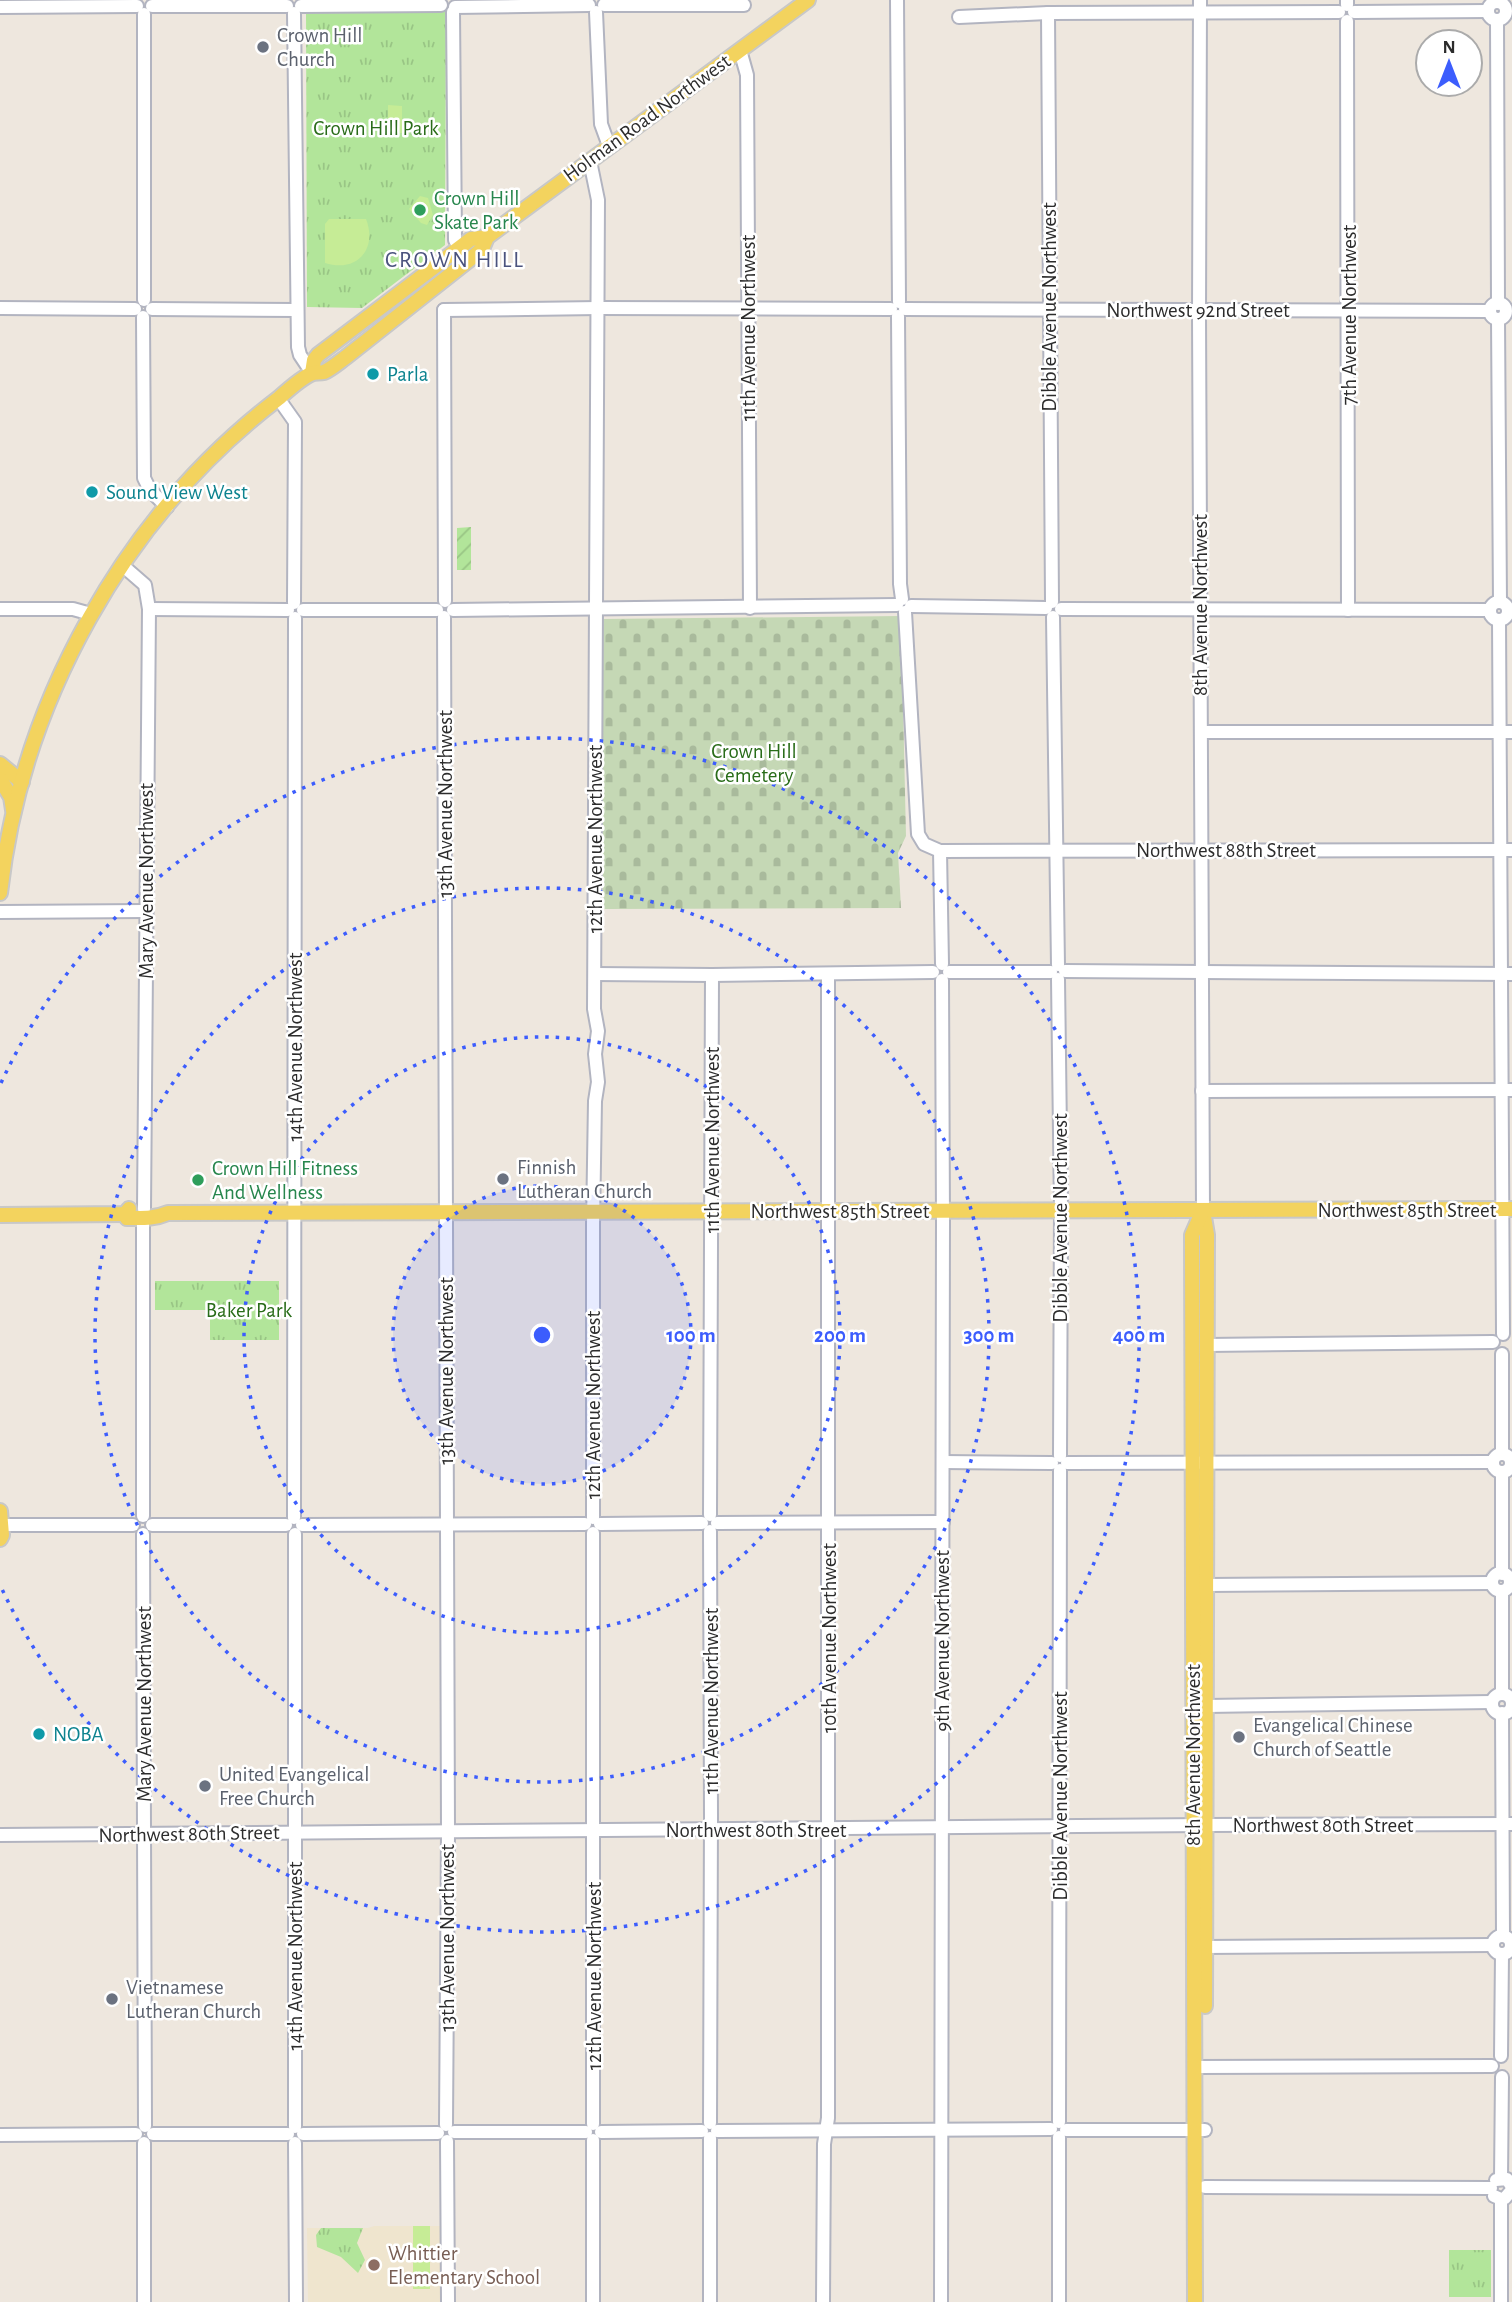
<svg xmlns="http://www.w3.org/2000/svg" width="1512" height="2302" viewBox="0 0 1512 2302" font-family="'Alegreya Sans',sans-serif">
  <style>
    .education { fill: #efe5ce }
    .cemetery { fill: url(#cemetery-stones) }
    .park { fill: url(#park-tufts) }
    .garden { fill: url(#garden-furrows) }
    .pitch { fill: #c6ec96 }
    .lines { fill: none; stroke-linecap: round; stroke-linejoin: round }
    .minor-casing { stroke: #b2b4c0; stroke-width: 16 }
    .major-casing { stroke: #c8c8c8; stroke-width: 18 }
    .minor { stroke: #fff; stroke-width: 12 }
    .major { stroke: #f3d35e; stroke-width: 14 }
    .ring { fill: none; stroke: #3c5dfd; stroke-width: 3.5; stroke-dasharray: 3.5 7 }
    .worship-dot { fill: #6b7280; stroke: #fff; stroke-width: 2.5 }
    .leisure-dot { fill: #2e9e5b; stroke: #fff; stroke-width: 2.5 }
    .culture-dot { fill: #0f9aa8; stroke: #fff; stroke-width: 2.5 }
    .education-dot { fill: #8d6e63; stroke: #fff; stroke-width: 2.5 }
    .labels { text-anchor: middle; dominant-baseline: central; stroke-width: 5; stroke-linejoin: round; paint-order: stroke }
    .worship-label { font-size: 21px; fill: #5b616d; stroke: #fff; text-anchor: start }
    .street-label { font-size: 21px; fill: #2c2c2c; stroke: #fff }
    .park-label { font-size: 21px; fill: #296c19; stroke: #fff }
    .leisure-label { font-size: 21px; fill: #27864d; stroke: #fff; text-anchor: start }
    .culture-label { font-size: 21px; fill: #0d838f; stroke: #fff; text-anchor: start }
    .education-label { font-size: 21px; fill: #785e54; stroke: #fff; text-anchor: start }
    .neighbourhood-label { font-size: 23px; letter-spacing: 2px; fill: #4b537e; stroke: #fff }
    .centre { fill: #3c5dfd; stroke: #fff; stroke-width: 3.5 }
    .ring-label { font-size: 21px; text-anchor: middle; font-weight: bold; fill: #3c5dfd; stroke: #fff; stroke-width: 5; stroke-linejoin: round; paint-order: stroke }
  </style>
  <defs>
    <pattern id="cemetery-stones" width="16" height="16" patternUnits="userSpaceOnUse" patternTransform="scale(1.75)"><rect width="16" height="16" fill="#c5d8b5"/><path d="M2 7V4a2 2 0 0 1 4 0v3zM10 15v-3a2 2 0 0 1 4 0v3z" fill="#a9ba9c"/></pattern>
    <pattern id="park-tufts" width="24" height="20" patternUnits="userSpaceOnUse" patternTransform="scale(1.75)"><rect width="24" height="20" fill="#b2e59a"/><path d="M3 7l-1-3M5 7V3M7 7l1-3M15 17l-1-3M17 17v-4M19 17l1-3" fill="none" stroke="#99c585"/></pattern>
    <pattern id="garden-furrows" width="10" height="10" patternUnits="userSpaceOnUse" patternTransform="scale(1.75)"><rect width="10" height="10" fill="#b2e59a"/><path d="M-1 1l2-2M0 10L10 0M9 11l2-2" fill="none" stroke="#99c585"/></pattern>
  </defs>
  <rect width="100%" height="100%" fill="#eee7de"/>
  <!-- education -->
  <path class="education" d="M374 2226H440V2302H308L307 2228H368Z"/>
  <!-- cemetery -->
  <path class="cemetery" d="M901 616 906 836 898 853 901 908 603 909 602 619Z"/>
  <!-- park -->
  <g class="park">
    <path d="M306 11H446L445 245 362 308 307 307Z"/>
    <path d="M155 1281H279V1340H210V1310H155Z"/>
    <path d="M321 2228H363L357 2243 365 2260 358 2273 341 2257 317 2247 316 2235Z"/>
    <rect x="1449" y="2250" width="42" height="47"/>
  </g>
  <!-- garden -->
  <path class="garden" d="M471 527V570H457V528Z"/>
  <!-- pitch -->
  <g class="pitch">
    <path d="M388 105 402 106V133H388Z"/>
    <path d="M420 196 428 198 433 215 427 225 421 223 409 209Z"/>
    <path d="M329 219H366C378 250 356 273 325 263V224Z"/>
    <rect x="413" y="2226" width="17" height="63"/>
  </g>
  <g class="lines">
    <defs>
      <g id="minor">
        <path d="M897 0 899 302"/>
        <path d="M1200 0 1199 316 1203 1210"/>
        <circle cx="1497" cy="11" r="9"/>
        <path d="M604 5H744"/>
        <path d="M1347 5V0"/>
        <path d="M152 6H287"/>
        <path d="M301 6 441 5"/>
        <path d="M0 7 137 6"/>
        <path d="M455 7 589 5"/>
        <path d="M453 12 455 240 459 247"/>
        <path d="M596 12 601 124 609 146"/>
        <path d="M1354 12 1488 11"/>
        <path d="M294 13 298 347 300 355 312 373"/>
        <path d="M1048 13 1052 602"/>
        <path d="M959 17 1048 13 1339 12"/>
        <path d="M1497 20 1498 304"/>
        <path d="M1347 21 1348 610"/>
        <path d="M740 50 747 75 750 608"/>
        <path d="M590 161 598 200 594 1009 598 1031 595 1054 598 1082 595 1101 593 1224V1518"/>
        <path d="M144 300V14"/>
        <circle cx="1498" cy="311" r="8"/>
        <path d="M0 308 135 309"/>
        <path d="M152 309 297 310"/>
        <path d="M905 309 1490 311"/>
        <path d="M444 310 599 308 891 309"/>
        <path d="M444 310 445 601"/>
        <path d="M898 316 900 584 902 599"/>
        <path d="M143 317 144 478 150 490 167 507"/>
        <path d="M1498 319 1500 602"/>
        <path d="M278 398 295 422 294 603"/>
        <path d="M122 565 145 585 149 609 144 1209"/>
        <circle cx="1499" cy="611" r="9"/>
        <path d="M911 606 1046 608"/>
        <path d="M0 609H73L91 614"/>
        <path d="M149 609 288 610"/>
        <path d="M1061 609 1490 610"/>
        <path d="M303 610H437"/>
        <path d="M453 610 897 605"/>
        <path d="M905 612 918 834 924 844 940 851 942 964"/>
        <path d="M444 617 448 1832 446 2125"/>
        <path d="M1053 617 1058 965"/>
        <path d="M1499 620 1503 1334"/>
        <path d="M1201 732H1512"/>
        <path d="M940 851 1512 850"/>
        <path d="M0 912 145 911"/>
        <path d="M1065 971 1512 974"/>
        <path d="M949 972H1051"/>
        <path d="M595 974 712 975 933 972"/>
        <path d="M1058 979 1061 1210 1060 1456"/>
        <path d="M1202 1091 1512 1090"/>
        <path d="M1207 1345 1493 1342"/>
        <circle cx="1502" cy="1463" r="9"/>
        <path d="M1502 1454V1354"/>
        <path d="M943 1462 1052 1463"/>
        <path d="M1067 1463 1492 1462"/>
        <path d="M710 1515 712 975"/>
        <path d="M143 1516V1218"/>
        <path d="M294 1518 295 618"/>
        <path d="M717 1523 943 1522"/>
        <path d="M600 1524 702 1523"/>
        <path d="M2 1525H133"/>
        <path d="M152 1525H286"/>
        <path d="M302 1525 585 1524"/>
        <path d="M710 1531 711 1815 710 2123"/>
        <path d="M593 1533V2124"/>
        <path d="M143 1534 145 2126"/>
        <path d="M295 1534V2127"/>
        <circle cx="1501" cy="1582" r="9"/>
        <path d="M1502 1574V1473"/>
        <path d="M1207 1585 1492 1583"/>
        <path d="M1502 1591V1694"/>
        <circle cx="1502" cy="1704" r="10"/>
        <path d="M1207 1706 1492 1702"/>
        <path d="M1502 1713 1503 1936"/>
        <path d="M0 1835 1206 1825 1512 1824"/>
        <circle cx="1502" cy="1945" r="9"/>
        <path d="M1205 1947 1493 1945"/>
        <path d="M1501 2056 1502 1954"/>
        <path d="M1196 2067 1492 2066"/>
        <path d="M1059 2122 1060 1470"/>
        <path d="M1066 2130H1205"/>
        <path d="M717 2131 1051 2129"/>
        <path d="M454 2132H586"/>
        <path d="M601 2132 702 2131"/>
        <path d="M153 2134H288"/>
        <path d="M303 2134 438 2133"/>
        <path d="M0 2135 136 2134"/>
        <path d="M1059 2137V2302"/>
        <path d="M710 2138V2302"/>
        <path d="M447 2141 448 2302"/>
        <path d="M144 2143V2302"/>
        <path d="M295 2143 296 2302"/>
        <path d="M1501 2178 1502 2077"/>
        <path d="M1496 2180 1507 2179 1512 2187"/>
        <path d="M1205 2187 1491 2188"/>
        <path d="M1494 2196 1501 2199 1505 2198 1512 2190"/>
        <path d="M593 2302V2140"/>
        <path d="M823 2302 824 2144 828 2118V974"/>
        <path d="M941 2302 943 1221 942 980"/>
        <path d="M1501 2302V2199"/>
      </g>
      <g id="major">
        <path d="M312 373 314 360 318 355 471 239 487 237"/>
        <path d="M0 764 22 782"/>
        <path d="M0 779 11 797 13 810"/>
        <path d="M0 893C21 702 125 515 279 398 288 390 302 377 313 373 317 372 320 373 324 372 331 369 339 362 346 357L474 256 482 249 487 237 808 0"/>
        <path d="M1203 1211 1207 1235 1205 2006"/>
        <path d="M125 1214 127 1218C142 1218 154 1219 168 1213L1512 1209"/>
        <path d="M0 1215 125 1214 129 1209"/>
        <path d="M0 1511 2 1535 0 1539"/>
        <path d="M1195 2302 1192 1235 1203 1210"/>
      </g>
    </defs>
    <!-- minor casing -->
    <use href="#minor" class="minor-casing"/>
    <!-- major casing -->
    <use href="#major" class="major-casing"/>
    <!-- minor -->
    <use href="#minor" class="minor"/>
    <!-- major -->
    <use href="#major" class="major"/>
  </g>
  <!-- distance rings -->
  <circle cx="542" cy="1335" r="149" fill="#3c5dfd" fill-opacity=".12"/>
  <g class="ring">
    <circle cx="542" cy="1335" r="149"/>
    <circle cx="542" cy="1335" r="298"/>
    <circle cx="542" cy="1335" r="447"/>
    <path d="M1 1083A597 597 0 1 1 1 1587"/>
  </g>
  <!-- markers -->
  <g class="worship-dot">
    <circle cx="263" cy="47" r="7"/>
    <circle cx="503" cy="1179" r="7"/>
    <circle cx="1239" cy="1737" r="7"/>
    <circle cx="205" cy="1786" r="7"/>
    <circle cx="112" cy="1999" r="7"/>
  </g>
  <g class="leisure-dot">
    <circle cx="420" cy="210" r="7"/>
    <circle cx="198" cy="1180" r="7"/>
  </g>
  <g class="culture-dot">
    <circle cx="373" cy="374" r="7"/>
    <circle cx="92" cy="492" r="7"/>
    <circle cx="39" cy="1734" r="7"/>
  </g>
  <circle class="education-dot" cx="374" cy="2265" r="7"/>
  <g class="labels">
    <!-- worship labels -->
    <g class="worship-label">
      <text x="277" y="35">Crown Hill<tspan x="277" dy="24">Church</tspan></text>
      <text x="517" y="1167">Finnish<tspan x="517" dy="24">Lutheran Church</tspan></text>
      <text x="1253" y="1725">Evangelical Chinese<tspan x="1253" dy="24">Church of Seattle</tspan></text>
      <text x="219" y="1774">United Evangelical<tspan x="219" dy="24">Free Church</tspan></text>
      <text x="126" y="1987">Vietnamese<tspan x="126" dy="24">Lutheran Church</tspan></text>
    </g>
    <!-- street labels -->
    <g class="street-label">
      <text transform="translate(647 118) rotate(-36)">Holman Road Northwest</text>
      <text transform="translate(1049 307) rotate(-90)">Dibble Avenue Northwest</text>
      <text x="1198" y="310">Northwest 92nd Street</text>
      <text transform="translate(1349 315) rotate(-90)">7th Avenue Northwest</text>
      <text transform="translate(748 328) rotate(-90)">11th Avenue Northwest</text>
      <text transform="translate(1200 605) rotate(-90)">8th Avenue Northwest</text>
      <text transform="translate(445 804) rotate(-90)">13th Avenue Northwest</text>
      <text transform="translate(595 839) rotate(-90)">12th Avenue Northwest</text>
      <text x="1226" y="850">Northwest 88th Street</text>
      <text transform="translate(146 881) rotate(-90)">Mary Avenue Northwest</text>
      <text transform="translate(295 1047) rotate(-90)">14th Avenue Northwest</text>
      <text transform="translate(712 1140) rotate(-90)">11th Avenue Northwest</text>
      <text x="1407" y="1210">Northwest 85th Street</text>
      <text x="840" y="1211">Northwest 85th Street</text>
      <text transform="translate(1060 1218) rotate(-90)">Dibble Avenue Northwest</text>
      <text transform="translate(446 1371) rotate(-90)">13th Avenue Northwest</text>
      <text transform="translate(593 1405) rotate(-90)">12th Avenue Northwest</text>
      <text transform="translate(829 1638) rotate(-90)">10th Avenue Northwest</text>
      <text transform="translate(942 1641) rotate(-90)">9th Avenue Northwest</text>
      <text transform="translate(711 1701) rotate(-90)">11th Avenue Northwest</text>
      <text transform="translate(144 1704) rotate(-90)">Mary Avenue Northwest</text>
      <text transform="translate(1193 1755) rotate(-90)">8th Avenue Northwest</text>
      <text transform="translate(1060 1796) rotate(-90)">Dibble Avenue Northwest</text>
      <text x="1323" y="1825">Northwest 80th Street</text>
      <text x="756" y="1830">Northwest 80th Street</text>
      <text transform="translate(189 1834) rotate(-1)">Northwest 80th Street</text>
      <text transform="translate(447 1938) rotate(-90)">13th Avenue Northwest</text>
      <text transform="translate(295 1956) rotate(-90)">14th Avenue Northwest</text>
      <text transform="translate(594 1976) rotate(-90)">12th Avenue Northwest</text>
    </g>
    <!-- park labels -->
    <g class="park-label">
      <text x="376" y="128">Crown Hill Park</text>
      <text x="754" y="751">Crown Hill<tspan x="754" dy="24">Cemetery</tspan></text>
      <text x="249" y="1310">Baker Park</text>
    </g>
    <!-- leisure labels -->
    <g class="leisure-label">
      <text x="434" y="198">Crown Hill<tspan x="434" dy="24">Skate Park</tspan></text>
      <text x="212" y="1168">Crown Hill Fitness<tspan x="212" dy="24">And Wellness</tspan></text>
    </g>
    <!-- culture labels -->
    <g class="culture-label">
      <text x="387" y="374">Parla</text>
      <text x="106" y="492">Sound View West</text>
      <text x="53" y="1734">NOBA</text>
    </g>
    <!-- education labels -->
    <g class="education-label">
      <text x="388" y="2253">Whittier<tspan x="388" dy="24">Elementary School</tspan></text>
    </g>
    <!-- neighbourhood labels -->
    <g class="neighbourhood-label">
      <text x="455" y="260">CROWN HILL</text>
    </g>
  </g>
  <circle cx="542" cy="1335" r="10" class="centre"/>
  <g class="ring-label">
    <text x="691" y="1342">100 m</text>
    <text x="840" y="1342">200 m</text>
    <text x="989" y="1342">300 m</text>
    <text x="1139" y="1342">400 m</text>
  </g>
  <!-- north arrow -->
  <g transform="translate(1449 63)"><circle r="33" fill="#ffffff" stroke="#ababab" stroke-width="2"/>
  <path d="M0-5L12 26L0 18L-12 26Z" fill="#3c5dfd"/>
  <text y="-10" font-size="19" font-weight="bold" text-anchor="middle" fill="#2c2c2c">N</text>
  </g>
</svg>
